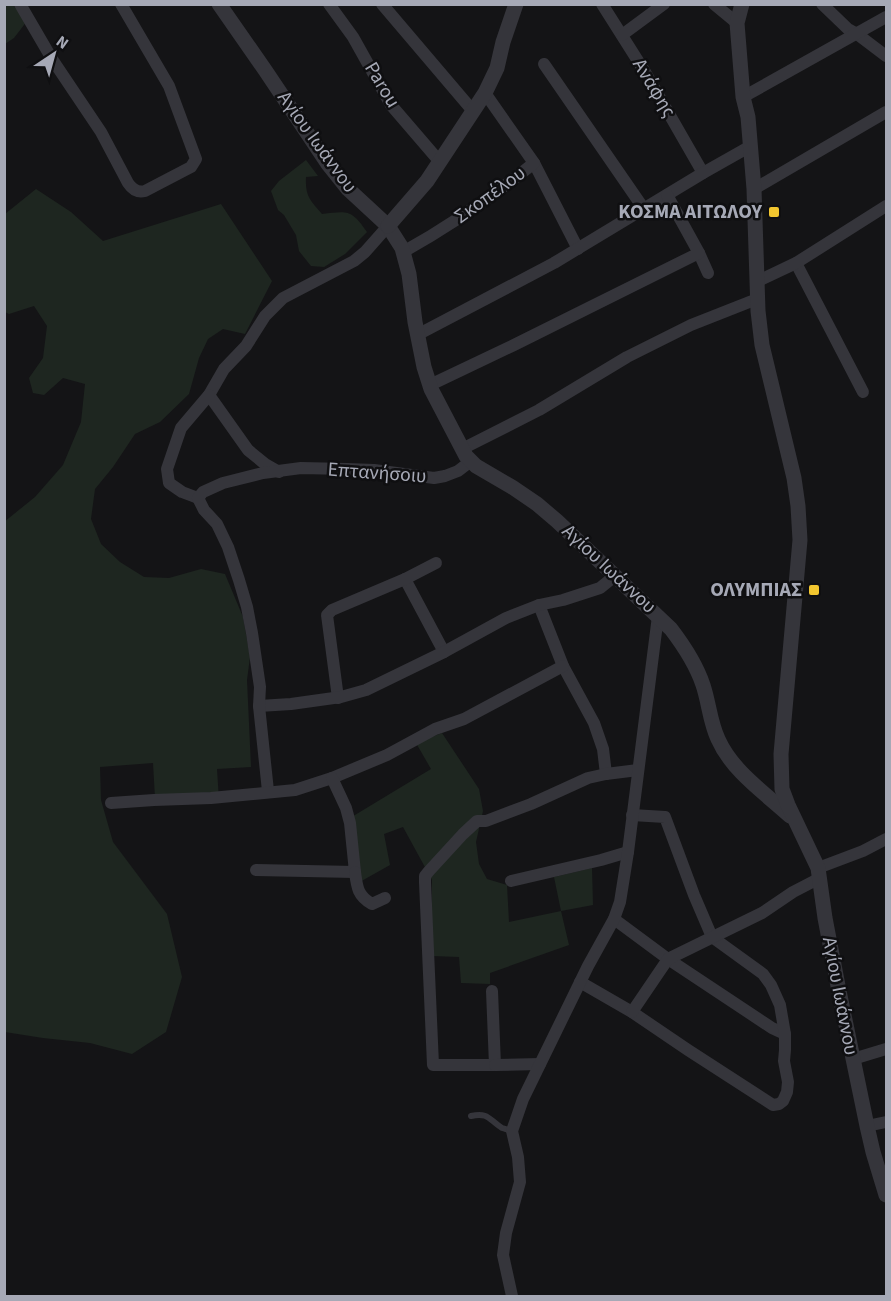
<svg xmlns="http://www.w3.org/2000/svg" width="891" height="1301" viewBox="0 0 891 1301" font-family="'Source Sans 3',sans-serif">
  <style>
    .green { fill: #1e2620 }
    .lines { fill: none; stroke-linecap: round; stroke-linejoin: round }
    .service { stroke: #35353b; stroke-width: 6 }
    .minor { stroke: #35353b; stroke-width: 12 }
    .tertiary { stroke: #35353b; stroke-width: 15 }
    .poi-dot { fill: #f2c62f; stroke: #0f0f11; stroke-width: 2 }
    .labels { text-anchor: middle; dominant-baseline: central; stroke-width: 5; stroke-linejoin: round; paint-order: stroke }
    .street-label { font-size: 20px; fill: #a6a9b6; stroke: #0f0f11 }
    .poi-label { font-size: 20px; font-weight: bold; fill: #a6a9b6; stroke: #0f0f11; text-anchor: end }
  </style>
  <rect width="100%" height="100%" fill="#141416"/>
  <!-- green -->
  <g class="green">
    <path d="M5 5H13L27 21 14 38 5 44Z"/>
    <path d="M306 160 318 176 306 177C305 196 310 200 322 214 348 211 351 209 367 232L345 254 324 267 311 266 299 251 296 235 284 215 278 210 271 191 279 181Z"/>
    <path d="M36 189 71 212 103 241 221 204 272 281 245 334 223 329 208 339 199 358 189 394 160 422 135 434 113 467 95 489 91 519 101 544 120 562 144 577 169 578 201 569 225 574 243 617 250 657 247 680 251 767 217 769 219 800 155 798 153 763 100 767 101 800 113 842 167 914 182 977 166 1032 132 1054 90 1043 43 1038 5 1032 4 522 35 497 63 465 81 422 85 384 63 378 44 395 33 393 29 378 43 358 47 326 34 306 9 314 5 312V214Z"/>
    <path d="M442 733 479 789 483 811 476 842 479 864 487 879 507 885 509 922 561 911 554 877 592 868 593 905 561 911 569 945 490 973V984L461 983 459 957 432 956V880L403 827 384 834 390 865 358 883 350 818 431 769 416 743Z"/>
  </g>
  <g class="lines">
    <!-- service -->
    <path class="service" d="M471 1116C489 1112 489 1120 502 1128 503 1128 511 1131 512 1131"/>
    <!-- minor -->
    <g class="minor">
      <path d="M20 4 52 59 101 132 128 183C132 189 137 193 145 191L191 167 196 159 169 86 121 4"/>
      <path d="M329 4 353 37 391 105 440 162"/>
      <path d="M382 4 473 111"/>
      <path d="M602 4 645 72 703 173"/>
      <path d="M714 4 737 23"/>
      <path d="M822 4 848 29 857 34 886 56"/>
      <path d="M622 35 664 4"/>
      <path d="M544 64 644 209"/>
      <path d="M743 97 886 17"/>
      <path d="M534 163 578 249"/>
      <path d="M754 189 886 112"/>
      <path d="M403 252C450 226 493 196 534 163L485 93"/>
      <path d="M699 253 708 273"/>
      <path d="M796 263 863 392"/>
      <path d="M756 282 796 263 886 206"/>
      <path d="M417 335 554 263 703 173 749 147"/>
      <path d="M430 385 514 345 699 253 667 195"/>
      <path d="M462 449 539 410 627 357 691 325 757 299"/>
      <path d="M279 472 265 464 248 450 209 395 224 369 246 346 265 316 283 298 354 261 365 252 388 226"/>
      <path d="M198 498 182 492 169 483 167 469 181 428 209 395"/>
      <path d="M405 579 444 652"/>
      <path d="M539 605 563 666 594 723 603 749 606 774"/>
      <path d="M338 698 327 615 332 610 405 579 436 563"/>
      <path d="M259 706 291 704 341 697 366 690 444 652 506 618 539 605 563 600 600 588 616 575"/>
      <path d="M268 791 259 706 260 687 252 633 247 607 239 580 228 547 217 524 204 510 198 498 203 492 223 483 263 473 301 468 347 469 374 470 434 478 445 476 458 471 471 461"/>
      <path d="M111 803 154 800 211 798 295 790 332 778 387 755 435 729 464 719 563 666"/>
      <path d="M818 868 863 851 886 839"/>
      <path d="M256 870 355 872 350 823 346 808 332 778"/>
      <path d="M355 872C357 888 358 896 372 904L385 898"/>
      <path d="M511 881 601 860 628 852"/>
      <path d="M614 919 668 959 772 1028 785 1034"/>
      <path d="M580 982 632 1012 688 1050 773 1105 779 1104 783 1101 787 1092 788 1082 784 1061 785 1050V1034L780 1005 771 985 763 974 712 937 694 895 665 817 632 815"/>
      <path d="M492 991 495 1065H433L425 882V876L429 871 463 834 477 821H486L531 804 588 778 606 774 638 770"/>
      <path d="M632 1012 668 959 762 913 793 892 820 878"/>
      <path d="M853 1059 886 1049"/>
      <path d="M495 1065 540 1064"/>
      <path d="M867 1126 886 1122"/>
      <path d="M512 1296 503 1255 506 1233 520 1182 518 1157 512 1131 523 1099 588 966 614 919 620 902 628 852 658 616"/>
    </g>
    <!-- tertiary -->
    <g class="tertiary">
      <path d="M219 4 265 70 328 164 348 189 388 226 402 248 409 274 415 322 424 367 431 389 466 456 476 466 512 487 537 504 557 521 671 629C684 646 696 664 703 685 709 703 710 722 718 739 732 771 765 793 790 816"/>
      <path d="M742 4 737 23 743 97 748 117 754 189 758 311 762 345 794 478 798 506 800 540 781 754 782 789 788 805 818 868 825 918 839 991 867 1126 873 1152 886 1195"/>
      <path d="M388 226 427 181 485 93 497 68 503 42 516 4"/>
    </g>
  </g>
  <!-- markers -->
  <g class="poi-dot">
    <rect x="768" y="206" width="12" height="12" rx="3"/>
    <rect x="808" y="584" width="12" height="12" rx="3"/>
  </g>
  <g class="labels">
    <!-- street labels -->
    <g class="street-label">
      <text transform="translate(382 85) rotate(59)">Parou</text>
      <text transform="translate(654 88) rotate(59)">Ανάφης</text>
      <text transform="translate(317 142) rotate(54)">Αγίου Ιωάννου</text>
      <text transform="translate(490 195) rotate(-36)">Σκοπέλου</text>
      <text transform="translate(377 473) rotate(4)">Επτανήσοιυ</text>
      <text transform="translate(609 569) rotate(43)">Αγίου Ιωάννου</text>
      <text transform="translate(840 996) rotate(79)">Αγίου Ιωάννου</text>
    </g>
    <!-- poi labels -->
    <g class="poi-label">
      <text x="762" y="212">ΚΟΣΜΑ ΑΙΤΩΛΟΥ</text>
      <text x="802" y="590">ΟΛΥΜΠΙΑΣ</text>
    </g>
  </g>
  <!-- border -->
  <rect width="891" height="1301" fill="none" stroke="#a6a9b6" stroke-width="12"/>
  <!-- north arrow -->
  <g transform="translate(54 54) rotate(36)" stroke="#0f0f11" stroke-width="4.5" paint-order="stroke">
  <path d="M0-4.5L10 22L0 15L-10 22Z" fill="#a6a9b6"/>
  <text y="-9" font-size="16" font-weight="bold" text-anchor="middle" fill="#a6a9b6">N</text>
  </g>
</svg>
